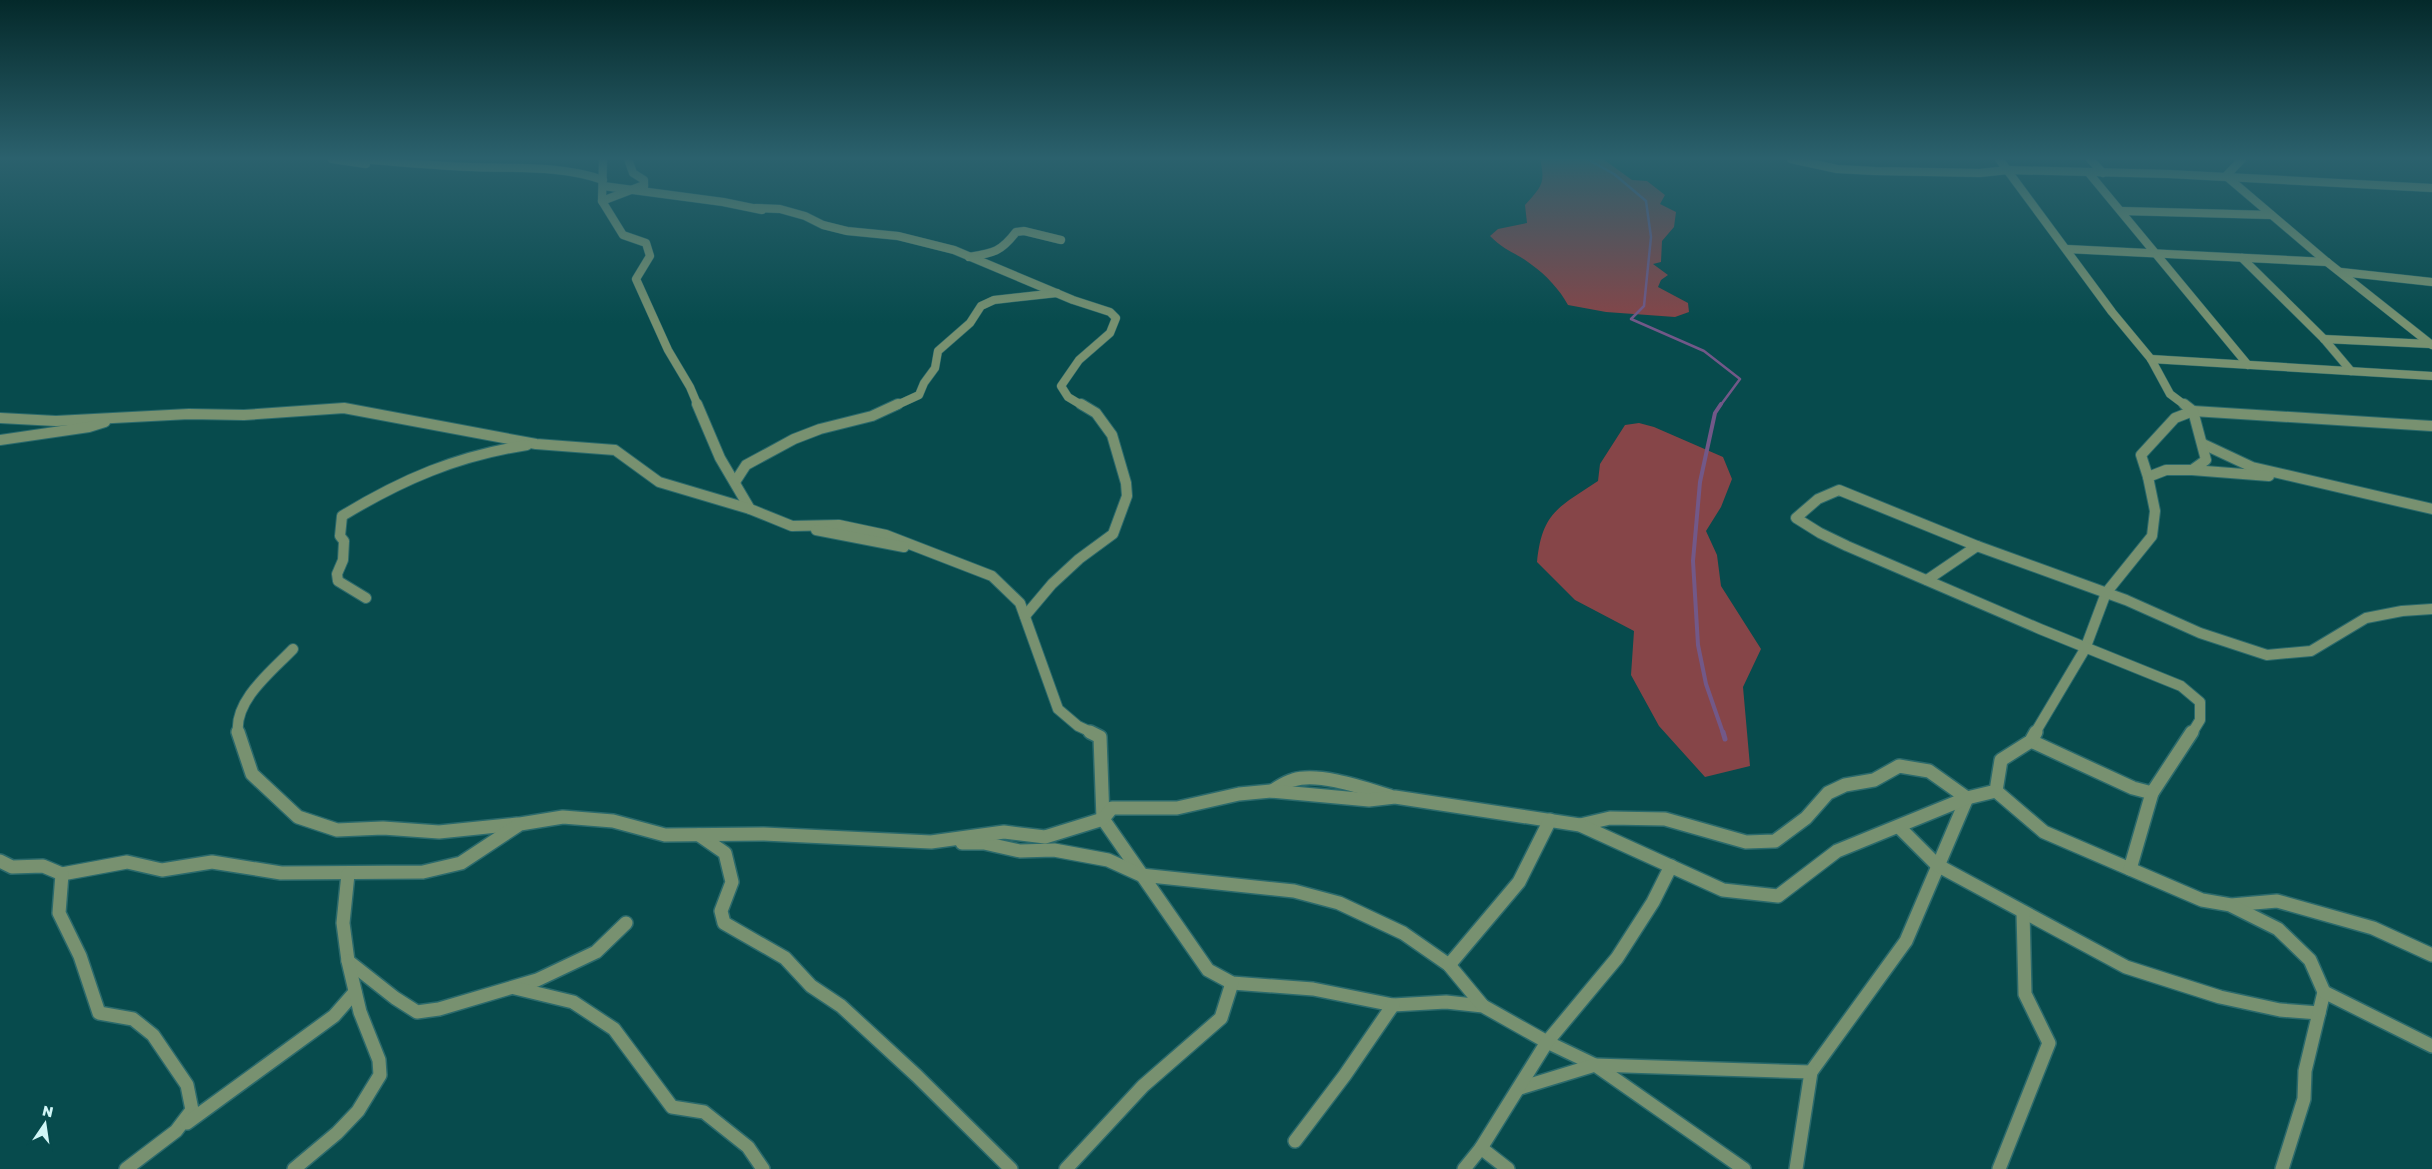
<svg xmlns="http://www.w3.org/2000/svg" width="2432" height="1169" viewBox="0 0 2432 1169" font-family="'Golos Text',sans-serif">
  <style>
    .green { fill: #864548 }
    .lines { fill: none; stroke-linecap: round; stroke-linejoin: round }
    .stream-far2 { stroke: #725888; stroke-width: 2.5 }
    .stream-far1 { stroke: #725888; stroke-width: 4 }
    .stream { stroke: #725888; stroke-width: 5 }
    .minor-far2-casing { stroke: #2b6a6c; stroke-width: 9 }
    .minor-far1-casing { stroke: #2b6a6c; stroke-width: 12 }
    .minor-casing { stroke: #2b6a6c; stroke-width: 16 }
    .minor-far2 { stroke: #789170; stroke-width: 8 }
    .minor-far1 { stroke: #789170; stroke-width: 10 }
    .minor { stroke: #789170; stroke-width: 13 }
  </style>
  <rect width="100%" height="100%" fill="#074b4d"/>
  <!-- green -->
  <g class="green">
    <path d="M1540 159H1603L1632 180 1647 181 1665 195 1660 204 1676 212 1674 227 1662 241 1661 262 1653 264 1668 275 1661 280 1658 287 1688 303 1689 312 1675 317 1606 312 1568 305C1560 290 1546 275 1532 265 1517 253 1506 252 1490 236L1498 229 1527 223 1525 205C1541 187 1546 184 1540 159Z"/>
    <path d="M1639 423 1654 427 1723 457 1732 479 1721 507 1706 531 1717 555 1721 586 1761 649 1743 687 1750 766 1705 777 1659 726 1631 675 1634 631 1575 600 1537 562C1542 512 1559 507 1598 481L1600 464 1625 425Z"/>
  </g>
  <g class="lines">
    <!-- stream-far2 -->
    <path class="stream-far2" d="M1587 159 1614 174 1646 201 1651 237 1644 306 1631 319 1704 351 1740 379 1720 406"/>
    <!-- stream-far1 -->
    <path class="stream-far1" d="M1721 404 1715 413 1700 482 1693 561 1698 645 1706 684 1723 733"/>
    <!-- stream -->
    <path class="stream" d="M1723 732 1725 739"/>
    <defs>
      <g id="minor-far2">
        <path d="M332 159 366 164"/>
        <path d="M360 159C397 162 434 166 471 167 516 169 560 165 603 180"/>
        <path d="M603 159 602 201 623 235 646 243 650 256 636 279 668 350 690 387 698 406"/>
        <path d="M628 159 633 173 644 180V189"/>
        <path d="M1791 159 1837 169 1875 171 1980 173 2008 170 2169 174 2432 188"/>
        <path d="M1999 159 2112 312 2151 359 2170 394 2186 406"/>
        <path d="M2090 159 2103 173"/>
        <path d="M2088 172 2248 365"/>
        <path d="M2226 176 2327 262 2432 345"/>
        <path d="M2226 176 2242 159"/>
        <path d="M603 186 723 202 762 210"/>
        <path d="M602 201 644 185"/>
        <path d="M756 208 780 209 805 216 823 225 847 231 898 236 954 250 1073 300 1110 312 1116 318 1110 333 1079 360 1061 386 1068 397 1083 406"/>
        <path d="M2122 211 2271 215"/>
        <path d="M2067 249 2327 262"/>
        <path d="M969 257C993 253 1001 252 1016 232L1024 231 1061 240"/>
        <path d="M2242 258 2324 339 2351 371"/>
        <path d="M2341 272 2432 282"/>
        <path d="M2324 339 2430 344"/>
        <path d="M2151 359 2432 376"/>
        <path d="M895 406 919 395 924 383 935 368 938 351 970 323 981 306 994 300 1057 293"/>
      </g>
      <g id="minor-far1">
        <path d="M697 404 720 458 750 509 792 526 839 525 886 535 992 576 1020 603 1058 709 1078 726 1093 733"/>
        <path d="M0 418 56 421 189 414 244 415 344 408 536 444 615 450 659 482 750 509"/>
        <path d="M0 440 89 427 105 422"/>
        <path d="M2203 444 2252 467 2432 509"/>
        <path d="M2192 470 2269 476"/>
        <path d="M2148 477 2141 455 2175 418 2193 411 2432 426"/>
        <path d="M735 482 746 465 794 439 820 429 872 416 898 404"/>
        <path d="M816 530 904 547"/>
        <path d="M1927 580 1977 546"/>
        <path d="M366 598 338 581 337 574 343 560 344 541 340 536 342 516C403 479 457 456 527 445"/>
        <path d="M1025 616 1052 584 1079 559 1113 534 1127 496 1126 483 1112 435 1096 413 1081 404"/>
        <path d="M238 733C234 700 272 671 293 649"/>
        <path d="M2035 733 2085 649 2106 593 2152 536 2155 511 2148 477 2166 470H2192L2206 460 2193 411 2184 404"/>
        <path d="M2192 733 2200 720V702L2181 686 2040 629 1847 546 1820 533 1796 518 1818 499 1839 490 1977 546 2126 600 2200 633 2267 655 2311 651 2366 618 2402 611 2432 609"/>
      </g>
      <g id="minor">
        <path d="M238 732 252 774 298 817 337 830 383 828 439 832 517 824"/>
        <path d="M1090 732 1100 737 1103 819 1208 970 1232 983 1313 989 1393 1005 1446 1002 1483 1006 1547 1042 1595 1065 1744 1169"/>
        <path d="M2031 741 2133 788 2152 793 2192 732"/>
        <path d="M1272 791C1279 787 1285 782 1293 780 1319 772 1364 788 1390 796"/>
        <path d="M1996 791 2044 832 2202 900 2231 905 2277 901 2373 928 2432 955"/>
        <path d="M1580 825 1610 818 1665 819 1746 842 1775 841 1806 818 1828 793 1845 785 1874 780 1899 766 1929 771 1967 798 1906 941 1811 1072 1796 1169"/>
        <path d="M1899 827 1937 865 2126 967 2220 997 2280 1010 2319 1013"/>
        <path d="M699 835 725 853 732 882 721 911 724 923 785 958 811 986 841 1006 917 1076 1011 1169"/>
        <path d="M962 843H984L1020 851 1054 850 1108 860 1141 875 1294 891 1339 903 1403 933 1449 965 1483 1006"/>
        <path d="M0 861 12 867 43 866 62 874 127 862 162 870 212 862 281 873 423 872 461 863 520 824 563 817 613 821 665 835 764 834 931 842 1004 832 1045 837 1103 819 1112 808H1177L1239 794 1271 791 1369 800 1395 797 1580 825 1723 890 1778 896 1837 851 1967 798 1996 791 2001 760 2031 741 2036 732"/>
        <path d="M2130 869 2152 793"/>
        <path d="M62 874 59 913 80 956 99 1013 133 1019 153 1035 187 1085 192 1110 176 1131 126 1169"/>
        <path d="M348 874 343 923 348 961 395 998 417 1012 439 1009 537 980 596 952 626 923"/>
        <path d="M2232 906 2278 929 2310 960 2324 992 2305 1071 2304 1099 2282 1169"/>
        <path d="M1449 965 1519 882 1550 820"/>
        <path d="M515 988 573 1002 614 1029 672 1107 704 1112 748 1147 763 1169"/>
        <path d="M2324 992 2432 1046"/>
        <path d="M1520 1088 1595 1065 1811 1072"/>
        <path d="M187 1123 334 1016 355 992"/>
        <path d="M1295 1141 1345 1075 1393 1005"/>
        <path d="M1481 1148 1508 1169"/>
        <path d="M294 1169 337 1133 358 1111 380 1075 379 1060 360 1012 348 961"/>
        <path d="M1066 1169 1143 1086 1221 1018 1232 983"/>
        <path d="M1464 1169 1481 1148 1547 1042 1617 958 1653 902 1671 866"/>
        <path d="M1999 1169 2049 1043 2025 994 2023 912"/>
      </g>
    </defs>
    <!-- minor-far2 casing -->
    <use href="#minor-far2" class="minor-far2-casing"/>
    <!-- minor-far1 casing -->
    <use href="#minor-far1" class="minor-far1-casing"/>
    <!-- minor casing -->
    <use href="#minor" class="minor-casing"/>
    <!-- minor-far2 -->
    <use href="#minor-far2" class="minor-far2"/>
    <!-- minor-far1 -->
    <use href="#minor-far1" class="minor-far1"/>
    <!-- minor -->
    <use href="#minor" class="minor"/>
  </g>
  <!-- sky -->
  <linearGradient id="sky" x2="0" y2="1"><stop stop-color="#04292a"/><stop offset="0.49" stop-color="#2b616d"/><stop offset="1" stop-color="#2b616d" stop-opacity="0"/></linearGradient>
  <rect width="2432" height="323" fill="url(#sky)"/>
  <!-- north arrow -->
  <g transform="translate(45 1124) rotate(13)" stroke="#074b4d" stroke-width="4" paint-order="stroke">
  <path d="M0-4L9 19L0 12L-9 19Z" fill="#d1f6f7"/>
  <text y="-8" font-size="14" font-weight="bold" text-anchor="middle" fill="#d1f6f7">N</text>
  </g>
</svg>
